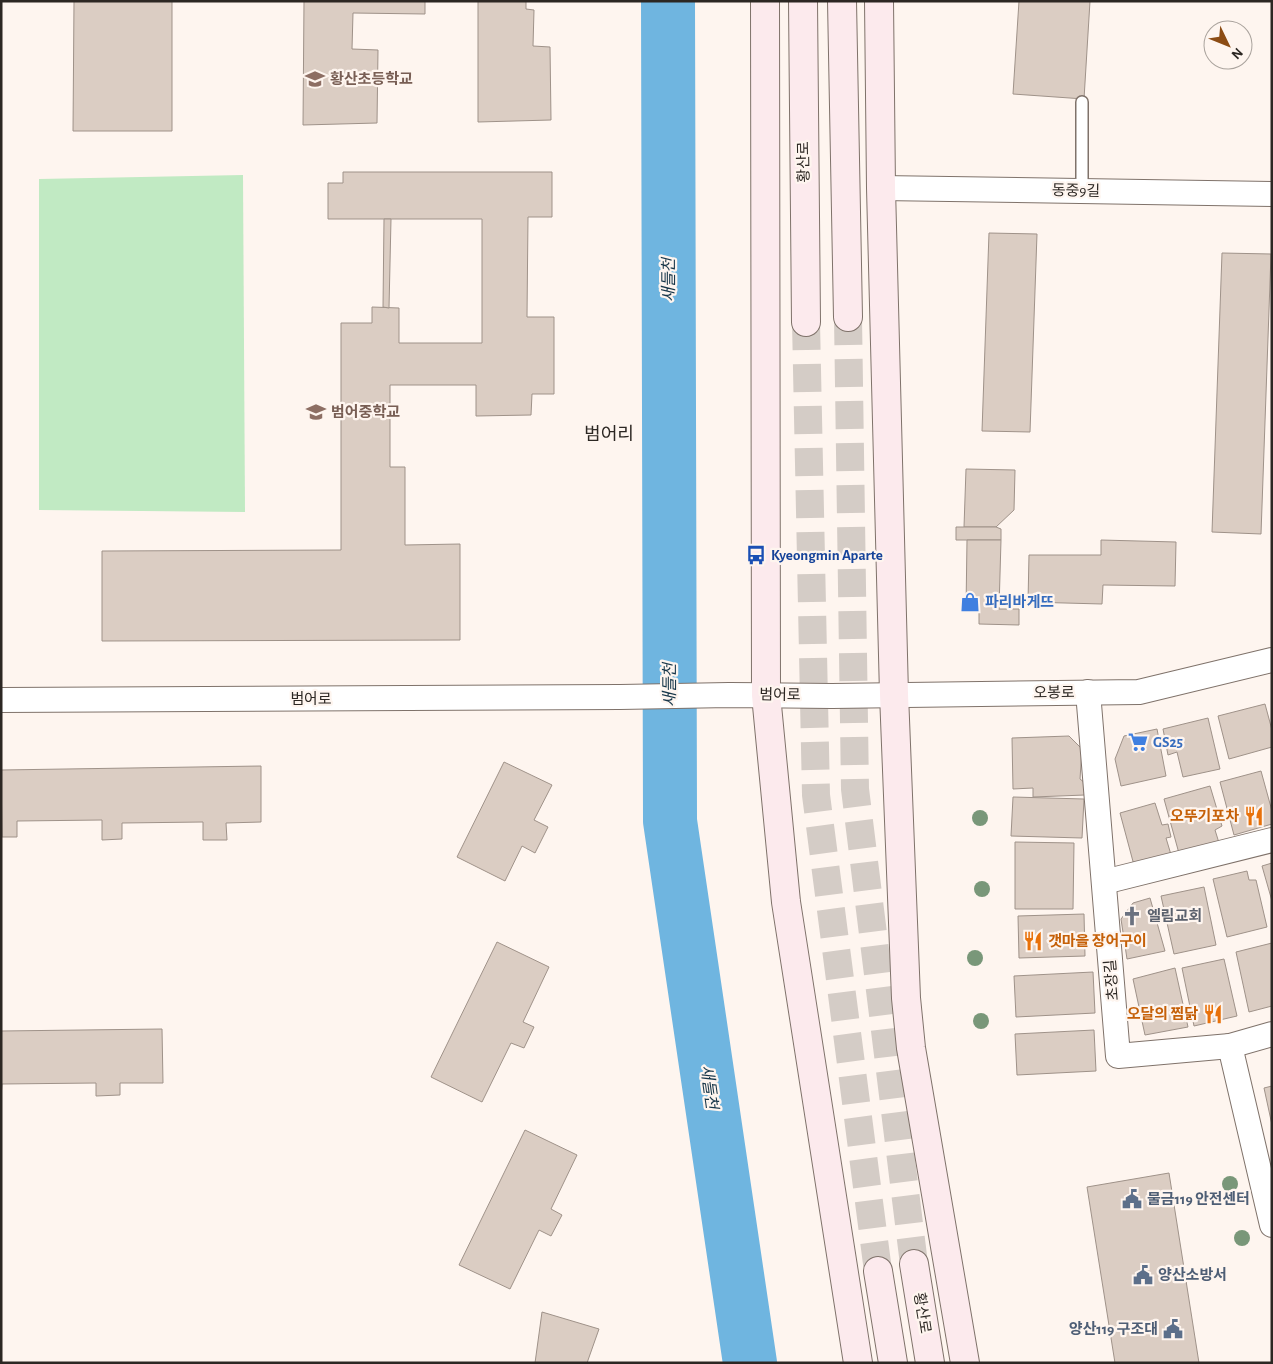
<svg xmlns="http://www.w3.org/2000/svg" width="1273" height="1364" viewBox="0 0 1273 1364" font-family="'Alegreya Sans','Noto Sans KR',sans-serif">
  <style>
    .green { fill: #c1eac3 }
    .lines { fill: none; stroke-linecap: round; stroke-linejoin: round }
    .river { stroke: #6fb5e0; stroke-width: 54 }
    .building { fill: #dbcdc3; stroke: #9f9289 }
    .secondary-tunnel { stroke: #d4ccc6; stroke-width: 28; stroke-dasharray: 28 14; stroke-linecap: butt }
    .service-casing { stroke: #7f726a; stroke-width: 14 }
    .minor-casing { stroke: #7f726a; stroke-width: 26 }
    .secondary-casing { stroke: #7f726a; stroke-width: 30 }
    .service { stroke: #fff; stroke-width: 11 }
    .minor { stroke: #fff; stroke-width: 24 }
    .secondary { stroke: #fceaed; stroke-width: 28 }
    .tree { fill: #799779 }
    .labels { text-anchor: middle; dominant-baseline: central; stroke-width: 4.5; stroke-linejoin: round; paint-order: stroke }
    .education-label { font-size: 15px; font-weight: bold; fill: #785e54; stroke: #fef5ef; text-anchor: start }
    .street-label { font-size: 15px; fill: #2c2723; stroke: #fef5ef }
    .transit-label { font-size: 15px; font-weight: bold; fill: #164399; stroke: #fef5ef; text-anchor: start }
    .shop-label { font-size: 15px; font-weight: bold; fill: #366cbe; stroke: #fef5ef; text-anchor: start }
    .food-label { font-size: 15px; font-weight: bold; fill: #c56008; stroke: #fef5ef; text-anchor: end }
    .worship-label { font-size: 15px; font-weight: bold; fill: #5b616d; stroke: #fef5ef; text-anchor: start }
    .service-label { font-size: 15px; font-weight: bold; fill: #4e5e75; stroke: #fef5ef; text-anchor: start }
    .water-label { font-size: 16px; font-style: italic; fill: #173649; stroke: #fef5ef }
    .quarter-label { font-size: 18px; fill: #2c2723; stroke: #fef5ef }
  </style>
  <rect width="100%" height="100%" fill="#fef5ef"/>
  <!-- green -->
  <path class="green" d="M243 175 245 512 39 510V179Z"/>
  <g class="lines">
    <!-- river -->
    <path class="river" d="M668 1 670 821 750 1363"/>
  </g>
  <!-- building -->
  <g class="building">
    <path d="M74 1H172V131H73Z"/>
    <path d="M304 1H425V14L353 13 352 49 378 50 377 123 303 125Z"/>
    <path d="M478 1H526V9L534 10 533 46 550 47 551 120 478 122Z"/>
    <path d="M1019 1H1090L1084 99 1013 94Z"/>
    <path d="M343 172H552V217H528L527 317H554V394H532L531 415 476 416V385H390V467H405V545L460 544V640L102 641V551L341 550V323H372V307L399 308V343H482V219H328V183H343Z"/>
    <path d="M384 219H391L389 308 383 307Z"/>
    <path d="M989 233 1037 234 1030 432 982 431Z"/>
    <path d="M1222 253 1271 254 1261 534 1212 532Z"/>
    <path d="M966 469 1015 470 1014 510 996 527H964Z"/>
    <path d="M956 527H996L1001 529V540H956Z"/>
    <path d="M967 540H1001L999 609H1019V625L979 624V610L966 609Z"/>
    <path d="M1101 540 1176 542 1175 586 1103 585 1102 604 1028 602 1029 555H1101Z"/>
    <path d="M1265 704 1272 730V747L1229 759 1218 716Z"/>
    <path d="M1208 718 1220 769 1183 777 1177 752 1168 755 1163 729Z"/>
    <path d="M1157 729 1166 776 1121 786 1115 759 1124 736Z"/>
    <path d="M1069 736 1082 749 1080 779 1085 783V795L1033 797V788L1013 789 1012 738Z"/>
    <path d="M504 762 552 785 534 820 548 827 535 853 522 846 505 881 457 857Z"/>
    <path d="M261 766V822L226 823 227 840H203V822L122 823V839L102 840V820L17 821V837H2L1 770Z"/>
    <path d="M1261 771 1272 811V824L1234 835 1220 782Z"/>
    <path d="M1210 786 1222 826 1215 830 1220 846 1180 857 1164 799Z"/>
    <path d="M1013 797 1084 799 1082 838 1011 836Z"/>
    <path d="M1155 803 1162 825 1168 824 1171 837 1166 838 1172 858 1135 869 1120 813Z"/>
    <path d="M1015 842 1074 843 1073 909H1015Z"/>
    <path d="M1272 863V901L1262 866Z"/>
    <path d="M1247 871 1249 880H1256L1267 927 1227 937 1213 879Z"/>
    <path d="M1204 887 1216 945 1174 954 1161 896Z"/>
    <path d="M1150 898 1165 951 1127 959 1121 919 1133 903Z"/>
    <path d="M1084 914 1085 956 1019 958 1018 916Z"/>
    <path d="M497 942 549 967 523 1022 534 1027 524 1048 511 1043 482 1102 431 1077Z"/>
    <path d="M1272 943V1006L1249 1012 1236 952Z"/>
    <path d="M1224 959 1237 1016 1194 1026 1182 968Z"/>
    <path d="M1175 968 1188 1027 1145 1035 1133 979Z"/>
    <path d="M1093 972 1095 1013 1016 1017 1014 976Z"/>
    <path d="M162 1029 163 1083H120V1095L96 1096V1083L2 1084 1 1097V1031Z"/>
    <path d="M1094 1030 1096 1071 1017 1075 1015 1034Z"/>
    <path d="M1272 1086V1125L1264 1088Z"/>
    <path d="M525 1130 577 1155 551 1209 562 1215 551 1236 539 1230 510 1289 459 1265Z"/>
    <path d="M1169 1173 1199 1363H1115L1087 1187Z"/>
    <path d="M542 1312 599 1329 587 1363H535Z"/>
  </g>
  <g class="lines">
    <!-- secondary-tunnel -->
    <g class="secondary-tunnel">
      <path d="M848 317 855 789 914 1264"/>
      <path d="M806 322 816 795 878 1271"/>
    </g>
    <defs>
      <path id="service" d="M1082 102V191"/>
      <g id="minor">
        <path d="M881 188 1272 194"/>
        <path d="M1088 692 1118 1056 1230 1046 1272 1034"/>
        <path d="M1 700 620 697 729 695 832 696 1139 692 1272 660"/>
        <path d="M1104 882 1272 840"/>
        <path d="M1230 1046 1272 1225"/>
      </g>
      <g id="secondary">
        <path d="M765 1 766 695 786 902 858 1363"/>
        <path d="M803 1 806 322"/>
        <path d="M842 1 848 317"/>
        <path d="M879 1 881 188 894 694 906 998 911 1048 965 1363"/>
        <path d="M914 1264 930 1363"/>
        <path d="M878 1271 893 1363"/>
      </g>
    </defs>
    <!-- service casing -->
    <use href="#service" class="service-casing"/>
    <!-- minor casing -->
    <use href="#minor" class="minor-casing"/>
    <!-- secondary casing -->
    <use href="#secondary" class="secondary-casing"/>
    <!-- service -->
    <use href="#service" class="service"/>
    <!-- minor -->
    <use href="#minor" class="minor"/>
    <!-- secondary -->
    <use href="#secondary" class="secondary"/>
  </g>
  <!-- trees -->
  <g class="tree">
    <circle cx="980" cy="818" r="8"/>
    <circle cx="982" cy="889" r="8"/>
    <circle cx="975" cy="958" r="8"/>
    <circle cx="981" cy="1021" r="8"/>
    <circle cx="1230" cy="1184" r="8"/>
    <circle cx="1242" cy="1238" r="8"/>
  </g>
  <!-- icons -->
  <defs>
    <symbol id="school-bare" viewBox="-9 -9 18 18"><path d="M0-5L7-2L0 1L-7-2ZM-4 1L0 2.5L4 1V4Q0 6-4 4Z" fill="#8d6e63" stroke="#fef5ef" stroke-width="2.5" paint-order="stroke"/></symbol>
    <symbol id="bus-bare" viewBox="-9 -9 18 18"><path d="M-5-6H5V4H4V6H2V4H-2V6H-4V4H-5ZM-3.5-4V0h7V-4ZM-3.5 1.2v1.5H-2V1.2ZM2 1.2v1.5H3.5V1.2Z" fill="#1a4fb4" stroke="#fef5ef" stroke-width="2.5" paint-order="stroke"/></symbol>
    <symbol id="shop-bare" viewBox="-9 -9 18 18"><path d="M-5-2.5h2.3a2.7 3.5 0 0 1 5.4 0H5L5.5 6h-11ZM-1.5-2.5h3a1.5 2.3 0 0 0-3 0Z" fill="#3f7fe0" stroke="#fef5ef" stroke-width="2.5" paint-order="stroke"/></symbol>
    <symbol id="supermarket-bare" viewBox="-9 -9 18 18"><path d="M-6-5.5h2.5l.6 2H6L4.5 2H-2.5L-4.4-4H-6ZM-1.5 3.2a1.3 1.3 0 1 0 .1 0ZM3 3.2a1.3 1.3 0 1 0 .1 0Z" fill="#3f7fe0" stroke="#fef5ef" stroke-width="2.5" paint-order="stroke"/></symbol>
    <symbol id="restaurant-bare" viewBox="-9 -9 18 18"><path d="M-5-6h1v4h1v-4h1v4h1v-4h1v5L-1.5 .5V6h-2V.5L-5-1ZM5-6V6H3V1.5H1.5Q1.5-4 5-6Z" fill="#e8710a" stroke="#fef5ef" stroke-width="2.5" paint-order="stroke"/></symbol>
    <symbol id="church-bare" viewBox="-9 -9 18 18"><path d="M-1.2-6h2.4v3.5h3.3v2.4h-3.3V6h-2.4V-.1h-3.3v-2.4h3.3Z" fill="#6b7280" stroke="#fef5ef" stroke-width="2.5" paint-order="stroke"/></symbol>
    <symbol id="civic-bare" viewBox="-9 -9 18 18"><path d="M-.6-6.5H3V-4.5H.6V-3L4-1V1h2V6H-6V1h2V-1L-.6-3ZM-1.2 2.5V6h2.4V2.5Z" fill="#5c6f8a" stroke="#fef5ef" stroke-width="2.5" paint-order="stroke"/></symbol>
  </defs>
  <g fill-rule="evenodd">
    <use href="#school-bare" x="301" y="65" width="28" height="28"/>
    <use href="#school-bare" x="302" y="398" width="28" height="28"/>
    <use href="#bus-bare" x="742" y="541" width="28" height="28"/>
    <use href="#shop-bare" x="956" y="588" width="28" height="28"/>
    <use href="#supermarket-bare" x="1124" y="728" width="28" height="28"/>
    <use href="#restaurant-bare" x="1240" y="802" width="28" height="28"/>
    <use href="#church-bare" x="1118" y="902" width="28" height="28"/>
    <use href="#restaurant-bare" x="1019" y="927" width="28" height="28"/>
    <use href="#restaurant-bare" x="1199" y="1000" width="28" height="28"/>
    <use href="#civic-bare" x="1118" y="1185" width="28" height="28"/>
    <use href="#civic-bare" x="1129" y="1261" width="28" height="28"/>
    <use href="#civic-bare" x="1159" y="1315" width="28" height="28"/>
  </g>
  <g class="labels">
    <!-- education labels -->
    <g class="education-label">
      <text x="330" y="79">황산초등학교</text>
      <text x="331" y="412">범어중학교</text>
    </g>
    <!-- street labels -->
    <g class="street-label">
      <text transform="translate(804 162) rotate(-91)">황산로</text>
      <text transform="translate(1076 191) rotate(1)">동중9길</text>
      <text transform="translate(1054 693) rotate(-1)">오봉로</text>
      <text transform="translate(780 695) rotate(1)">범어로</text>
      <text x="311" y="699">범어로</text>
      <text transform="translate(1112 980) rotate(-95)">초장길</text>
      <text transform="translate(922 1313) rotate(81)">황산로</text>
    </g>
    <!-- transit labels -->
    <g class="transit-label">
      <text x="771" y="555">Kyeongmin Aparte</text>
    </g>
    <!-- shop labels -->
    <g class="shop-label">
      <text x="985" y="602">파리바게뜨</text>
      <text x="1153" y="742">GS25</text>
    </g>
    <!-- food labels -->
    <g class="food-label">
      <text x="1239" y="816">오뚜기포차</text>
      <text x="1048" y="941" text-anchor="start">갯마을 장어구이</text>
      <text x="1198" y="1014">오달의 찜닭</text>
    </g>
    <!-- worship labels -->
    <g class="worship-label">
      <text x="1147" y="916">엘림교회</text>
    </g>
    <!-- service labels -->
    <g class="service-label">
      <text x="1147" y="1199">물금119 안전센터</text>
      <text x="1158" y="1275">양산소방서</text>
      <text x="1158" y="1329" text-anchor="end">양산119 구조대</text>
    </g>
    <!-- water labels -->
    <g class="water-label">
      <text transform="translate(669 280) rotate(-90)">새들천</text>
      <text transform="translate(670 685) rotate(-90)">새들천</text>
      <text transform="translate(709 1087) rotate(82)">새들천</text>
    </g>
    <!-- quarter labels -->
    <g class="quarter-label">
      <text x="609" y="435">범어리</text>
    </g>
  </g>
  <!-- border -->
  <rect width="1273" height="1364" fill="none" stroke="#2c2723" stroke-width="5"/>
  <!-- north arrow -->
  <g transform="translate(1228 45) rotate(133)"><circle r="24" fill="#fef5ef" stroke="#aaa39d"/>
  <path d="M0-4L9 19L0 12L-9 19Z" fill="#8c4c14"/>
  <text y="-8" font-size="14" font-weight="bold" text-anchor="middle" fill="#2c2723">N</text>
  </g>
</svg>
